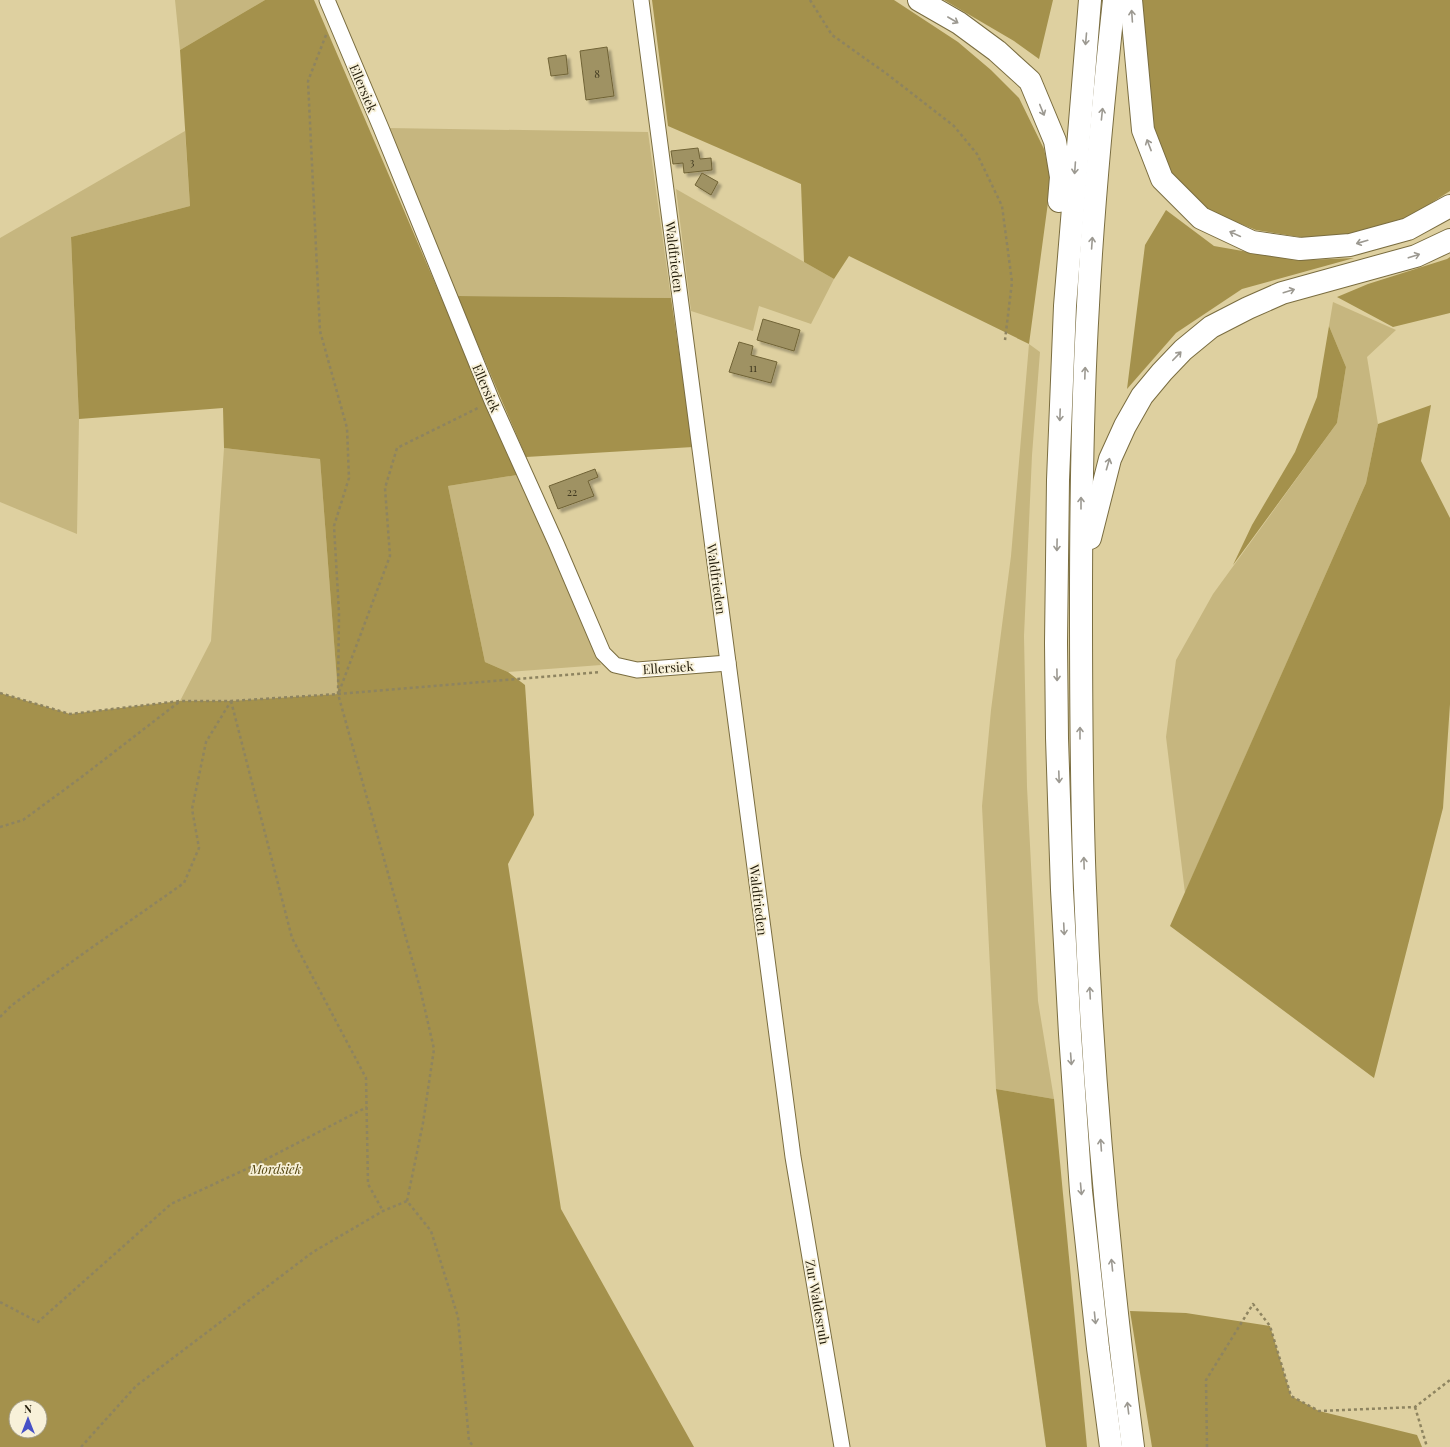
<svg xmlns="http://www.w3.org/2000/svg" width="1450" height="1447" viewBox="0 0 1450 1447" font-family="'Playfair Display',serif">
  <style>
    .green { fill: #c6b67f }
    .forest { fill: #a4914c; fill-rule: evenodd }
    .building { fill: #9f9264; stroke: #706336; filter: url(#shadow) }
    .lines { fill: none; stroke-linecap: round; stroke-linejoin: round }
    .minor-casing { stroke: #7a6d40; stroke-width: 17 }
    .highway-casing { stroke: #7a6d40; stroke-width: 24 }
    .path { stroke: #8e8460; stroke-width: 2.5; stroke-dasharray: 3 3; stroke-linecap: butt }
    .minor { stroke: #fff; stroke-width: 15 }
    .highway { stroke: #fff; stroke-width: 22 }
    .oneway { stroke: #9c9991 }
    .labels { text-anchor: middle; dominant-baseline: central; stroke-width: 3.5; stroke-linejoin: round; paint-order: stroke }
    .number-label { font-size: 11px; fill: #413a20 }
    .street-label { font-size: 13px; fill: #221c0a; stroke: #f8f1d9 }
    .park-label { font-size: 13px; font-style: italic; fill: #554710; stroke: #f8f1d9 }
  </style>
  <defs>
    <filter id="shadow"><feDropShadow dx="3.5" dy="3.5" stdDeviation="1" flood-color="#0004"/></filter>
  </defs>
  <rect width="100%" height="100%" fill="#ded0a0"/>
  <!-- green -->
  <g class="green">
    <path d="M175 0H265L180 50Z"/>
    <path d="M388 128 648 132 671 298 457 296Z"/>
    <path d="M185 131 190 206 71 237 79 419 77 534 0 502V238Z"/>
    <path d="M676 189 834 279 811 324 759 306 753 331 691 311Z"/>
    <path d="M1333 302 1396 330 1367 357 1378 424 1366 483 1185 893 1166 737 1176 660 1213 594 1337 423 1346 367 1329 326Z"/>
    <path d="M1029 344 1040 352 1032 455 1024 636 1027 787 1038 1001 1054 1099 996 1089 982 806 991 710 1011 556Z"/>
    <path d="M224 448 320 459 338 694 231 701H180L211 641Z"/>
    <path d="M517 475 601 665 508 672 485 662 448 486Z"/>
  </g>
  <!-- forest -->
  <g class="forest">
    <path d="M265 0H314L517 475 448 486 485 662 508 672 525 685 534 815 508 864 561 1209 694 1447H0V693L70 714 180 701H231L338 694 320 459 224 448 223 408 79 419 71 237 190 206 180 50ZM16 1407H40V1431H16Z"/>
    <path d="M652 0H894L958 42 991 70 1019 98 1044 149 1051 180 1029 344 849 256 834 279 804 262 801 184 668 126Z"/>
    <path d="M944 0H1053L1039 59 1014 41Z"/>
    <path d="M1140 0H1450V191L1411 216 1353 234 1305 238 1256 230 1208 211 1173 176 1155 133 1139 28Z"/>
    <path d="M1166 210 1214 246 1254 253 1307 260 1354 258 1242 289 1176 333 1127 389 1145 245Z"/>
    <path d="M1450 257V313L1393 327 1337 297 1368 284 1447 259Z"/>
    <path d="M457 296 671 298 693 447 526 457Z"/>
    <path d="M1329 326 1346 367 1337 423 1233 565 1252 525 1295 452 1317 397Z"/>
    <path d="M1431 405 1421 461 1450 518V704L1443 808 1374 1078 1170 926 1366 483 1378 424Z"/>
    <path d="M996 1089 1054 1099 1087 1447H1046Z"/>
    <path d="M1130 1311 1186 1313 1270 1326 1291 1396 1319 1411 1417 1435 1422 1447H1152Z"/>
  </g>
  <!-- building -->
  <g class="building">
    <path d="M607 47 614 96 586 100 580 51Z"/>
    <path d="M566 55 568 74 551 76 548 58Z"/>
    <path d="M698 148 700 159 711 158 712 170 684 173 683 163 673 164 671 151Z"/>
    <path d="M702 173 718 182 711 195 695 185Z"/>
    <path d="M763 319 800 330 794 351 757 340Z"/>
    <path d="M739 342 753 346 751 355 777 362 771 383 729 372Z"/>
    <path d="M595 469 598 477 588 481 594 496 558 509 549 486Z"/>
  </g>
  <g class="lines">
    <defs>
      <g id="minor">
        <path d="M327 0 381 128 492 401 556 543 603 653 615 665 637 670 728 663"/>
        <path d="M641 0 793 1157 842 1447"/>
      </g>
      <g id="highway">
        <path d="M919 0 959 23 997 51 1030 81 1055 141 1061 177 1059 201"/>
        <path d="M1090 0 1065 306 1058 480 1056 643 1057 738 1062 890 1070 1034 1081 1191 1098 1348 1111 1447"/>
        <path d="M1114 0C1103 102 1093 203 1088 305 1082 405 1081 504 1081 604 1081 699 1081 793 1085 888 1092 1075 1109 1262 1133 1447"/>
        <path d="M1131 0 1143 130 1162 179 1201 218 1252 242 1300 249 1350 245 1408 229 1450 206"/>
        <path d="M1090 538 1110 459 1125 426 1142 396 1162 372 1183 350 1211 327 1248 308 1282 293 1416 256 1450 240"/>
      </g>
    </defs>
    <!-- minor casing -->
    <use href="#minor" class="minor-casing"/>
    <!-- highway casing -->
    <use href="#highway" class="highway-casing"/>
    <!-- path -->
    <g class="path">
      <path d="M810 0 832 35 887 74 954 126 977 154 1002 206 1012 282 1005 340"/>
      <path d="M326 35 308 81 320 331 347 428 349 478 334 526 339 613 338 694 420 988 434 1049 423 1123 407 1201 431 1231 458 1317 469 1441 474 1447"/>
      <path d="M339 692 390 556 385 488 397 448 480 407"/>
      <path d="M0 693 70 714 180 701H231L338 694 601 672"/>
      <path d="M231 701 292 938 366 1078 368 1184 383 1211"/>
      <path d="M0 827 23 820 79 779 179 702"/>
      <path d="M0 1017 12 1005 84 953 184 883 199 848 192 809 206 742 231 701"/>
      <path d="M0 1302 38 1322 171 1204 255 1165 367 1107"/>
      <path d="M1415 1407 1427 1447"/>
      <path d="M81 1447 136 1386 313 1252 383 1211 407 1201"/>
      <path d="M1207 1447 1206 1380 1253 1304 1270 1326 1291 1396 1319 1411 1415 1407 1450 1380"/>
    </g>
    <!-- minor -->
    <use href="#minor" class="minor"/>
    <!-- highway -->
    <use href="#highway" class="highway"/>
  </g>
  <!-- one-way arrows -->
  <defs><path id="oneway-shaft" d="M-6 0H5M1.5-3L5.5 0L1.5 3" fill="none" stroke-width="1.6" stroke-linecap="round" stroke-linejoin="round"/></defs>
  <g class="oneway">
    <use href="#oneway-shaft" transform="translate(1132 16) rotate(-94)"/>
    <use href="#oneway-shaft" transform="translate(953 20) rotate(30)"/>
    <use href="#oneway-shaft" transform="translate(1086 39) rotate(95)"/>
    <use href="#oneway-shaft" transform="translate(1042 110) rotate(68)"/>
    <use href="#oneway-shaft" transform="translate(1102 114) rotate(-84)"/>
    <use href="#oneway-shaft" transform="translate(1149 145) rotate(-111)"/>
    <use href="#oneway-shaft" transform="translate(1075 168) rotate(94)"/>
    <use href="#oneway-shaft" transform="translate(1235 234) rotate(-155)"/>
    <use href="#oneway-shaft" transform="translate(1362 242) rotate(164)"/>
    <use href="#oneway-shaft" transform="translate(1092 243) rotate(-86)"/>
    <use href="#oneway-shaft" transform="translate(1414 256) rotate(-18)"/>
    <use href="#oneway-shaft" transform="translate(1289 291) rotate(-17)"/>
    <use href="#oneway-shaft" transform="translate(1177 356) rotate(-46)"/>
    <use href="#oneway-shaft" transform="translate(1085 373) rotate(-88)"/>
    <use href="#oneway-shaft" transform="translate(1060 415) rotate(92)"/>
    <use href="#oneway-shaft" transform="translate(1108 464) rotate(-74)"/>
    <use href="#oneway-shaft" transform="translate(1081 503) rotate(-90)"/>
    <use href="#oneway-shaft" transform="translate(1057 545) rotate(91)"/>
    <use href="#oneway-shaft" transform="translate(1057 675) rotate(89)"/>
    <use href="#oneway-shaft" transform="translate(1080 733) rotate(-90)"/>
    <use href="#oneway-shaft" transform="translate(1059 777) rotate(88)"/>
    <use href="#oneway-shaft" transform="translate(1084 863) rotate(-92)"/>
    <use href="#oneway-shaft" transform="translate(1064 929) rotate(87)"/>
    <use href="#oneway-shaft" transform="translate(1090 993) rotate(-93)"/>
    <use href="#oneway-shaft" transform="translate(1071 1059) rotate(86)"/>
    <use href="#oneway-shaft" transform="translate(1101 1145) rotate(-94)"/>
    <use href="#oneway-shaft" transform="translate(1081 1189) rotate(85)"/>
    <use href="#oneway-shaft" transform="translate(1112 1265) rotate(-96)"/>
    <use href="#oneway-shaft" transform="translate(1095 1318) rotate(84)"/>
    <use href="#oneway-shaft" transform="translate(1128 1408) rotate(-97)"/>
  </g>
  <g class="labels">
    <!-- number labels -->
    <g class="number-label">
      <text x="597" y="73">8</text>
      <text x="692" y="161">3</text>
      <text x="753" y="367">11</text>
      <text x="572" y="491">22</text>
    </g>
    <!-- street labels -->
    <g class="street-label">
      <text transform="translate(364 88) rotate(67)">Ellersiek</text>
      <text transform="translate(675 257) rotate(83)">Waldfrieden</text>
      <text transform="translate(487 388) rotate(67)">Ellersiek</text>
      <text transform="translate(717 579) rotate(82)">Waldfrieden</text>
      <text transform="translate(668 667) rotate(-4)">Ellersiek</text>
      <text transform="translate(759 900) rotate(83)">Waldfrieden</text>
      <text transform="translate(818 1302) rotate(80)">Zur Waldesruh</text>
    </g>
    <!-- park labels -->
    <g class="park-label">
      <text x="276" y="1168">Mordsiek</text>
    </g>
  </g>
  <!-- north arrow -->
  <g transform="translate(28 1419)"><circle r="19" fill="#f8f1d9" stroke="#a29c86"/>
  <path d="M0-3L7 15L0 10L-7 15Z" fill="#4751c6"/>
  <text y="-6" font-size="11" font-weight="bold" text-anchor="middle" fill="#221c0a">N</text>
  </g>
</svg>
